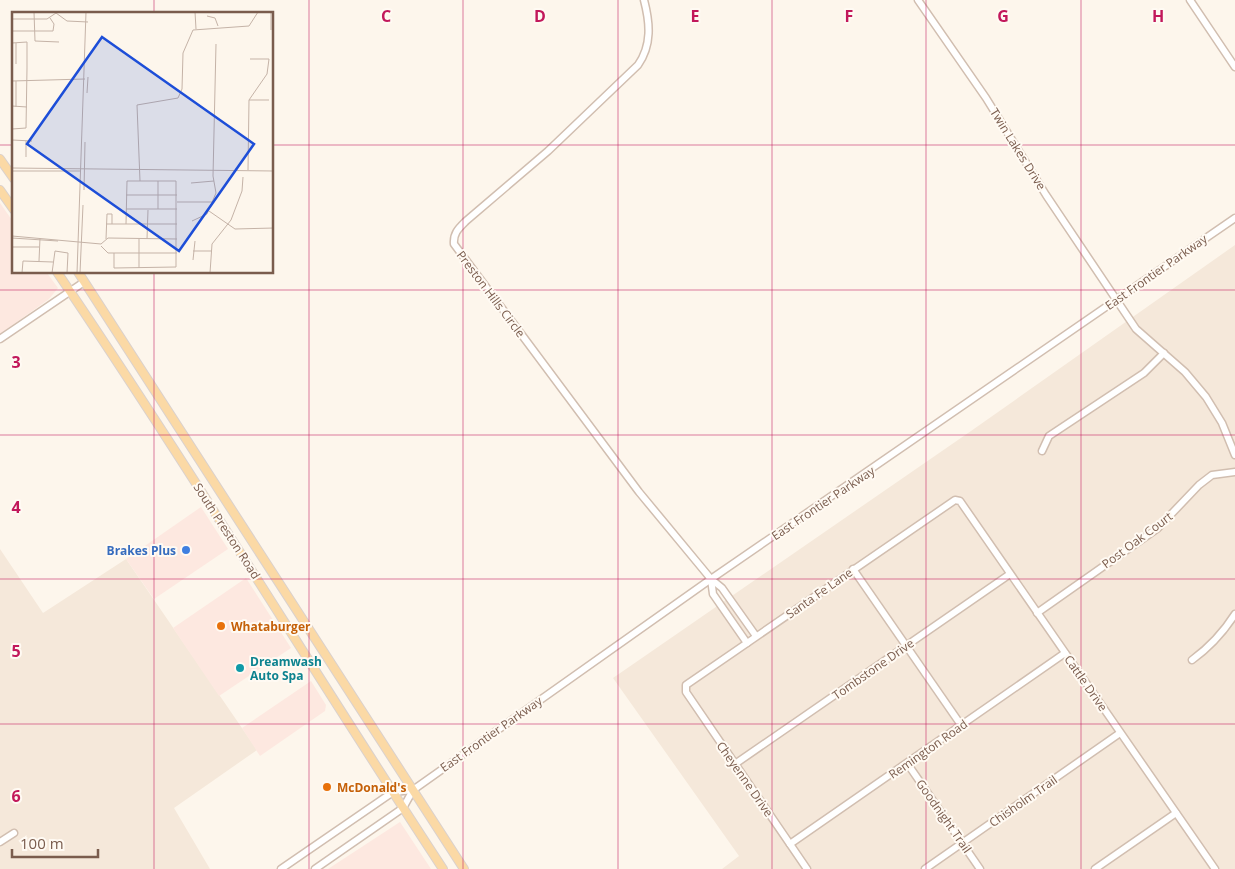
<svg xmlns="http://www.w3.org/2000/svg" width="1235" height="869" viewBox="0 0 1235 869" font-family="'Open Sans',sans-serif">
  <style>
    .residential { fill: #f5e8da }
    .commercial { fill: #fde8e0 }
    .lines { fill: none; stroke-linecap: round; stroke-linejoin: round }
    .minor-casing { stroke: #d1beb0; stroke-width: 9 }
    .major-casing { stroke: #dad1cd; stroke-width: 10 }
    .minor { stroke: #fff; stroke-width: 6 }
    .major { stroke: #fbd9a5; stroke-width: 8 }
    .grid { fill: none; stroke: #c2185b; stroke-width: 1; stroke-opacity: 0.55 }
    .shop-dot { fill: #3f7fe0; stroke: #fffaf3; stroke-width: 2 }
    .food-dot { fill: #e8710a; stroke: #fffaf3; stroke-width: 2 }
    .culture-dot { fill: #0f9aa8; stroke: #fffaf3; stroke-width: 2 }
    .labels { text-anchor: middle; dominant-baseline: central; stroke-width: 4; stroke-linejoin: round; paint-order: stroke }
    .street-label { font-size: 12px; fill: #7a5c4d; stroke: #fffaf3 }
    .shop-label { font-size: 12px; font-weight: bold; fill: #366cbe; stroke: #fffaf3; text-anchor: end }
    .food-label { font-size: 12px; font-weight: bold; fill: #c56008; stroke: #fffaf3; text-anchor: start }
    .culture-label { font-size: 12px; font-weight: bold; fill: #0d838f; stroke: #fffaf3; text-anchor: start }
    .inset-road { fill: none; stroke: #c5b3a7; stroke-width: 1 }
    .view { fill: #1d4ed8; fill-opacity: 0.15; stroke: #1d4ed8; stroke-width: 2.5 }
    .inset-edge { fill: none; stroke: #7a5c4d; stroke-width: 2.5 }
    .grid-label { font-size: 16px; text-anchor: middle; font-weight: bold; fill: #c2185b; stroke: #fffaf3; stroke-width: 4; stroke-linejoin: round; paint-order: stroke }
  </style>
  <rect width="100%" height="100%" fill="#fdf6ec"/>
  <!-- residential -->
  <g class="residential">
    <path d="M1235 245V869H722L739 856 613 678 971 431Z"/>
    <path d="M0 549 43 613 126 559 257 750 174 808 210 869H0Z"/>
  </g>
  <!-- commercial -->
  <g class="commercial">
    <path d="M0 203 14 223V272L47 273 58 288 49 299 0 334Z"/>
    <path d="M201 507 228 549 154 599 126 559Z"/>
    <path d="M246 578 291 648 219 696 173 628Z"/>
    <path d="M311 681 326 705 325 711 260 756 242 728Z"/>
    <path d="M400 822 431 869H328Z"/>
  </g>
  <g class="lines">
    <defs>
      <g id="minor">
        <path d="M644 0C650 23 652 45 638 65L548 151 466 221C459 228 453 233 454 244L639 492 711 579 722 588 756 636"/>
        <path d="M918 0 986 98 1046 195 1136 329 1185 372 1206 397 1222 423 1235 455"/>
        <path d="M1190 0 1235 67"/>
        <path d="M0 339 84 282"/>
        <path d="M1042 451 1049 436 1144 373 1164 353"/>
        <path d="M853 569 961 725"/>
        <path d="M711 579 713 594 747 643"/>
        <path d="M1037 613 1158 528 1199 485 1212 475 1235 472"/>
        <path d="M1192 660C1211 646 1223 633 1235 614"/>
        <path d="M907 763 980 869"/>
        <path d="M735 764 1010 574"/>
        <path d="M0 842 14 833"/>
        <path d="M790 844 1065 653"/>
        <path d="M281 869 393 792 413 790 711 579 1235 218"/>
        <path d="M315 869 403 808 413 790"/>
        <path d="M807 869 686 692V685L955 500 960 501 1215 869"/>
        <path d="M925 869 1120 733"/>
        <path d="M1095 869 1176 813"/>
      </g>
      <g id="major">
        <path d="M0 159 14 179"/>
        <path d="M0 190 14 210"/>
        <path d="M57 272C190 468 313 671 443 869"/>
        <path d="M78 272 464 869"/>
      </g>
    </defs>
    <!-- minor casing -->
    <use href="#minor" class="minor-casing"/>
    <!-- major casing -->
    <use href="#major" class="major-casing"/>
    <!-- minor -->
    <use href="#minor" class="minor"/>
    <!-- major -->
    <use href="#major" class="major"/>
  </g>
  <!-- grid -->
  <path class="grid" d="M154 0V14M309 0V869M463 0V869M618 0V869M772 0V869M926 0V869M1081 0V869M0 145H14M272 145H1235M154 272V869M0 290H1235M0 435H1235M0 579H1235M0 724H1235"/>
  <!-- markers -->
  <circle class="shop-dot" cx="186" cy="550" r="5"/>
  <g class="food-dot">
    <circle cx="221" cy="626" r="5"/>
    <circle cx="327" cy="787" r="5"/>
  </g>
  <circle class="culture-dot" cx="240" cy="668" r="5"/>
  <g class="labels">
    <!-- street labels -->
    <g class="street-label">
      <text transform="translate(1018 149) rotate(58)">Twin Lakes Drive</text>
      <text transform="translate(1156 272) rotate(-35)">East Frontier Parkway</text>
      <text transform="translate(491 294) rotate(53)">Preston Hills Circle</text>
      <text transform="translate(823 503) rotate(-34)">East Frontier Parkway</text>
      <text transform="translate(227 531) rotate(57)">South Preston Road</text>
      <text transform="translate(1137 540) rotate(-37)">Post Oak Court</text>
      <text transform="translate(819 593) rotate(-35)">Santa Fe Lane</text>
      <text transform="translate(873 669) rotate(-35)">Tombstone Drive</text>
      <text transform="translate(1086 683) rotate(55)">Cattle Drive</text>
      <text transform="translate(491 734) rotate(-35)">East Frontier Parkway</text>
      <text transform="translate(928 749) rotate(-35)">Remington Road</text>
      <text transform="translate(745 779) rotate(55)">Cheyenne Drive</text>
      <text transform="translate(1023 801) rotate(-35)">Chisholm Trail</text>
      <text transform="translate(944 816) rotate(55)">Goodnight Trail</text>
    </g>
    <!-- shop labels -->
    <g class="shop-label">
      <text x="176" y="550">Brakes Plus</text>
    </g>
    <!-- food labels -->
    <g class="food-label">
      <text x="231" y="626">Whataburger</text>
      <text x="337" y="787">McDonald's</text>
    </g>
    <!-- culture labels -->
    <g class="culture-label">
      <text x="250" y="661">Dreamwash<tspan x="250" dy="14">Auto Spa</tspan></text>
    </g>
  </g>
  <!-- overview -->
  <g transform="translate(12 12)">
    <rect width="261" height="261" fill="#fdf6ec"/>
    <path class="inset-road" d="M22 0 23 29 47 30M183 0 184 17M195 4 203 6 206 14M0 7H35L44 1 55 9 76 10M259 18V0M0 19H41L42 12 38 6M0 31 15 30V56L14 116 0 117M4 52V31M0 69 73 67M4 69V95M75 81 76 65M237 88H257M0 94 15 95M0 128 20 129M14 145V129M0 156 262 159M236 158 237 88 255 62 257 47H238M0 159H69M128 169 125 93 166 86 170 77 171 41 181 18 237 14 246 0M179 171 202 169M72 178 73 130M114 183H165M165 190H202M114 197H165M146 197V169M197 199 223 217 262 216M180 209 195 202 204 181 201 164 204 32M94 212H165M0 224 89 232M0 226 46 229M94 227 95 202H100V212M135 227 136 198M89 232 96 226 165 227M89 234 96 241H165M0 235H27M181 239H199M102 241V256L164 255V169H115L114 212M181 248 183 229M27 249 28 226M127 256V227M10 261 11 249 41 250M40 261 43 239 56 241 55 261M65 261 74 0M68 261 71 193M198 261 200 232 219 208 230 179 231 165"/>
    <path class="view" d="M90 25 242 132 167 239 15 132Z"/>
    <rect width="261" height="261" class="inset-edge"/>
  </g>
  <g class="grid-label">
    <text x="386" y="22">C</text>
    <text x="540" y="22">D</text>
    <text x="695" y="22">E</text>
    <text x="849" y="22">F</text>
    <text x="1003" y="22">G</text>
    <text x="1158" y="22">H</text>
    <text x="16" y="368">3</text>
    <text x="16" y="513">4</text>
    <text x="16" y="657">5</text>
    <text x="16" y="802">6</text>
  </g>
  <!-- scale -->
  <path d="M12 849v8h86v-8" fill="none" stroke="#7a5c4d" stroke-width="2.5"/>
  <text x="20" y="849" font-size="15" fill="#7a5c4d" stroke="#fffaf3" stroke-width="4" paint-order="stroke">100 m</text>
</svg>
